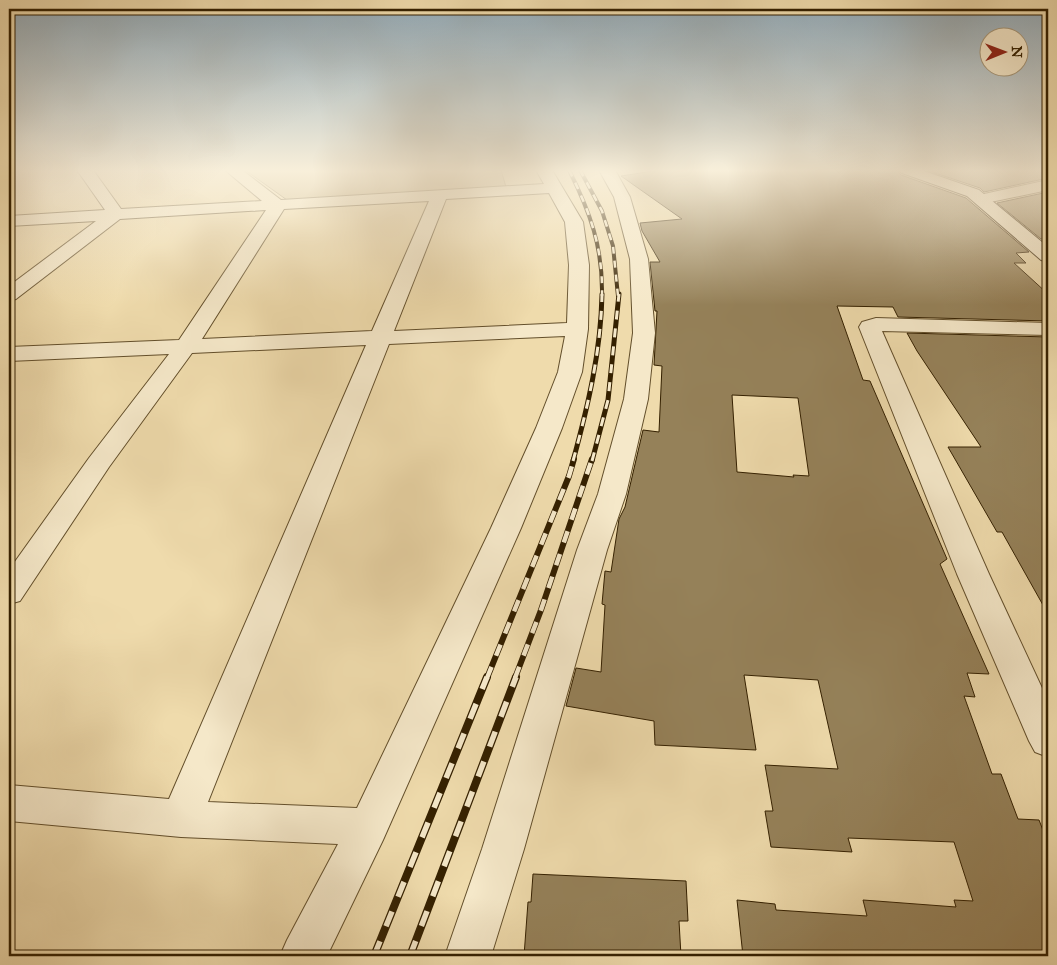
<svg xmlns="http://www.w3.org/2000/svg" width="1057" height="965" viewBox="0 0 1057 965" font-family="'IM FELL Great Primer',serif">
  <style>
    .green { fill: #cfbb8f; stroke: #826e48 }
    .building { fill: #958159; stroke: #342000; fill-rule: evenodd }
    .lines { fill: none; stroke-linecap: round; stroke-linejoin: round }
    .street-casing { stroke: #634f2b; stroke-width: 2 }
    .secondary-casing { stroke: #342000; stroke-width: 2 }
    .street { fill: #f5e8c9; fill-rule: evenodd }
    .secondary { fill: #f5e8c9; fill-rule: evenodd }
    .rail-far3-casing { stroke: #342000; stroke-width: 4 }
    .rail-far2-casing { stroke: #342000; stroke-width: 5 }
    .rail-far1-casing { stroke: #342000; stroke-width: 6 }
    .rail-casing { stroke: #342000; stroke-width: 8 }
    .rail-far3 { stroke: #f5e8c9; stroke-width: 2.5; stroke-dasharray: 7; stroke-linecap: butt }
    .rail-far2 { stroke: #f5e8c9; stroke-width: 3; stroke-dasharray: 9; stroke-linecap: butt }
    .rail-far1 { stroke: #f5e8c9; stroke-width: 4.5; stroke-dasharray: 12; stroke-linecap: butt }
    .rail { stroke: #f5e8c9; stroke-width: 5.5; stroke-dasharray: 16; stroke-linecap: butt }
  </style>
  <rect width="100%" height="100%" fill="#efdbac"/>
  <filter id="stains"><feTurbulence type="fractalNoise" baseFrequency=".004" numOctaves="4"/><feColorMatrix values="0 0 0 0 .2 0 0 0 0 .09 0 0 0 0 .02 0 0 0 .5 -.17"/></filter>
  <radialGradient id="worn" r=".72"><stop offset=".6" stop-color="#630" stop-opacity="0"/><stop offset="1" stop-color="#630" stop-opacity=".3"/></radialGradient>
  <!-- green -->
  <path class="green" d="M245 170H501L506 187 287 200Z"/>
  <!-- building -->
  <g class="building">
    <path d="M660 170H897L901 175 966 198 1029 252 1016 253 1026 263H1014L1048 294V321L898 317 893 307 837 306 863 380 870 381 947 559 940 564 989 674 967 673 975 697 964 696 992 774H1001L1018 819 1039 820 1048 843V956H743L737 900 775 904 776 910 867 916 863 900 956 907 954 900 973 901 954 842 848 838 852 852 771 847 765 811H773L765 765 838 769 818 680 744 675 756 750 655 745 654 721 566 706 576 668 601 672 605 605 602 604 605 571 611 572 619 519 625 507 643 430 659 432 662 366 654 365 657 311H655L650 262H660L642 231 640 223 682 219 621 176ZM732 395 798 398 809 476 793 475 794 477 737 472Z"/>
    <path d="M926 170H1048V178L984 192 980 188Z"/>
    <path d="M1048 192V239H1041L997 203Z"/>
    <path d="M907 333 1048 337V614L1002 532H997L948 447H981L917 351Z"/>
    <path d="M533 874 686 881 688 921H679L681 956H524L528 902H531Z"/>
  </g>
  <g class="lines">
    <defs>
      <g id="street">
        <path d="M77 170H93L121 209 262 201 225 170H242L281 200 544 184 536 170H552L583 222 589 265 588 329 582 372 562 428 521 528 383 840 327 956H280L287 940 338 844 181 837 9 821V785L169 799 366 345 192 353 109 467 20 601 9 604V570L89 458 169 354 9 361V347L179 340 266 210 120 219 16 299 9 301V286L96 221 9 226V216L105 210ZM549 193 565 222 569 265 567 323 394 331 446 199ZM429 201 372 331 202 339 284 209ZM565 336 558 372 536 428 491 528 357 808 208 802 389 344Z"/>
        <path d="M599 170H615L630 197 648 259 655 333 648 399 626 494 607 550 524 849 491 956H445L482 849 577 550 598 494 624 399 633 333 630 259 614 197Z"/>
        <path d="M1048 180V190L981 204 975 202 973 199 975 196Z"/>
        <path d="M876 318 1048 323V335L882 331 989 574 1048 701V757L1035 752 1029 741 957 574 859 327 862 322Z"/>
      </g>
      <path id="secondary" d="M899 170H921L979 190 1048 247V262L1041 260 967 196 902 173Z"/>
    </defs>
    <!-- street casing -->
    <use href="#street" class="street-casing"/>
    <!-- secondary casing -->
    <use href="#secondary" class="secondary-casing"/>
    <!-- street -->
    <use href="#street" class="street"/>
    <!-- secondary -->
    <use href="#secondary" class="secondary"/>
    <defs>
      <g id="rail-far3">
        <path d="M569 170C590 212 603 247 602 296"/>
        <path d="M580 170 602 211 613 246 618 296"/>
      </g>
      <g id="rail-far2">
        <path d="M573 461C588 406 601 351 602 294"/>
        <path d="M592 461 608 400 619 294"/>
      </g>
      <g id="rail-far1">
        <path d="M487 678 569 476 574 459"/>
        <path d="M515 678 541 610 592 459"/>
      </g>
      <g id="rail">
        <path d="M374 956 487 677"/>
        <path d="M410 956 516 677"/>
      </g>
    </defs>
    <!-- rail-far3 casing -->
    <use href="#rail-far3" class="rail-far3-casing"/>
    <!-- rail-far2 casing -->
    <use href="#rail-far2" class="rail-far2-casing"/>
    <!-- rail-far1 casing -->
    <use href="#rail-far1" class="rail-far1-casing"/>
    <!-- rail casing -->
    <use href="#rail" class="rail-casing"/>
    <!-- rail-far3 -->
    <use href="#rail-far3" class="rail-far3"/>
    <!-- rail-far2 -->
    <use href="#rail-far2" class="rail-far2"/>
    <!-- rail-far1 -->
    <use href="#rail-far1" class="rail-far1"/>
    <!-- rail -->
    <use href="#rail" class="rail"/>
  </g>
  <!-- sky -->
  <linearGradient id="sky" x2="0" y2="1"><stop stop-color="#91aab9"/><stop offset="0.56" stop-color="#f8efda"/><stop offset="1" stop-color="#f8efda" stop-opacity="0"/></linearGradient>
  <rect width="1057" height="305" fill="url(#sky)"/>
  <!-- margin -->
  <rect width="1057" height="965" fill="none" stroke="#efdbac" stroke-width="30"/>
  <rect x="10" y="10" width="1037" height="945" fill="none" stroke="#342000" stroke-width="2.5"/>
  <rect x="15" y="15" width="1027" height="935" fill="none" stroke="#342000"/>
  <!-- north arrow -->
  <g transform="translate(1004 52) rotate(89)"><circle r="24" fill="#f5e8c9" stroke="#a89879"/>
  <path d="M0-4L9 19L0 12L-9 19Z" fill="#8f2418"/>
  <text y="-8" font-size="14" font-weight="bold" text-anchor="middle" fill="#342000">N</text>
  </g>
  <rect width="100%" height="100%" filter="url(#stains)"/>
  <rect width="100%" height="100%" fill="url(#worn)"/>
</svg>
